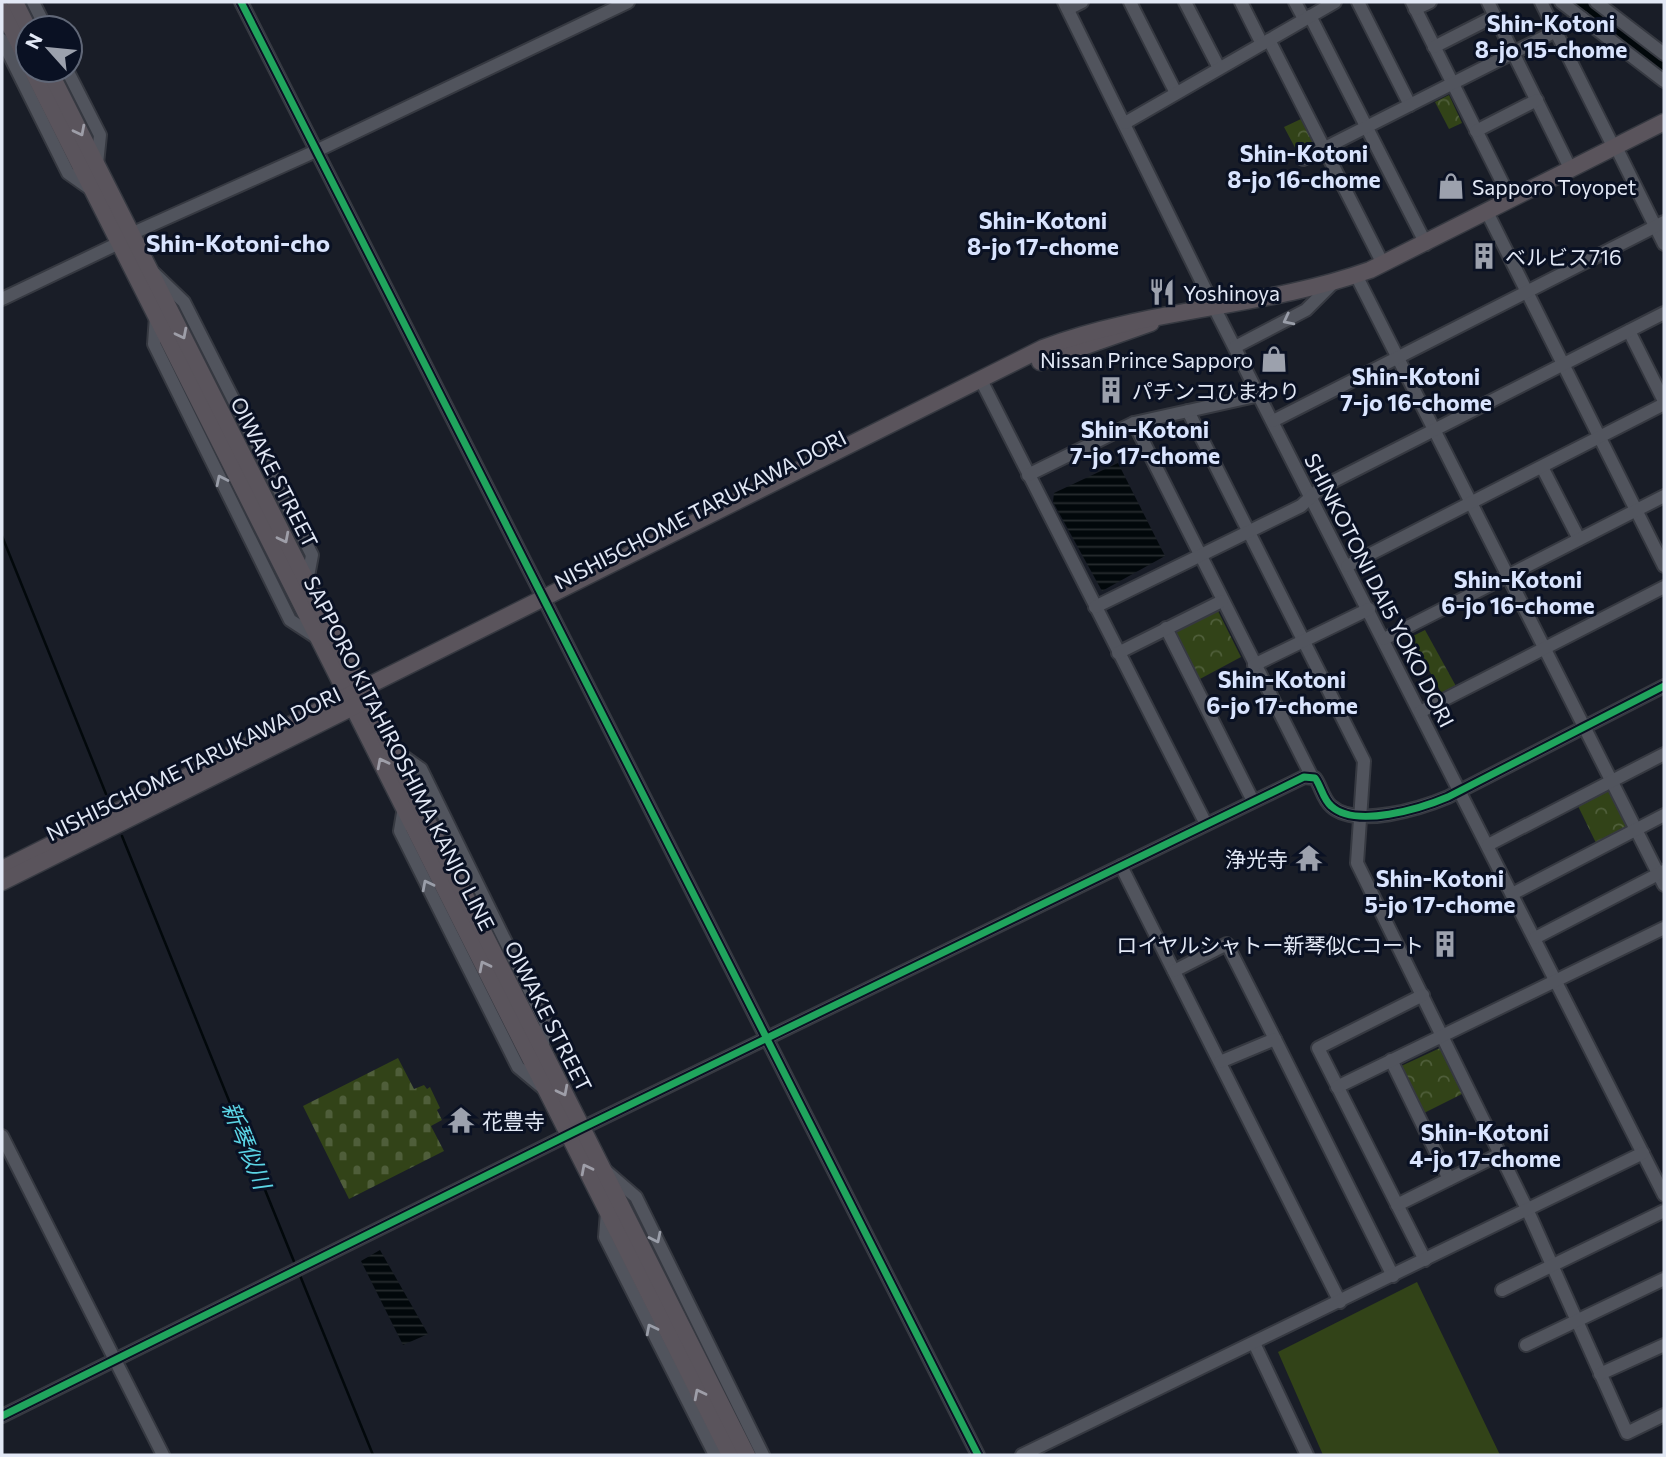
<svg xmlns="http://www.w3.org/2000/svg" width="1666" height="1457" font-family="Commissioner,'Noto Sans JP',sans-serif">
	<defs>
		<pattern id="forest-crowns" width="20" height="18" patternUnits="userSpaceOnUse" patternTransform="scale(1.75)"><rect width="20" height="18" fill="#324318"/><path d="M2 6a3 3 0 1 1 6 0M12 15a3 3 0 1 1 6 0" fill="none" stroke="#4f5e3a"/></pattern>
		<pattern id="cemetery-stones" width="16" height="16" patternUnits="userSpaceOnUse" patternTransform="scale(1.75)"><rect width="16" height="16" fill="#324318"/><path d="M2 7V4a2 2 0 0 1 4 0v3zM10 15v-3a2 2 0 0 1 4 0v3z" fill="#4f5e3a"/></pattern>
		<pattern id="water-rules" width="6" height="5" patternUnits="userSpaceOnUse" patternTransform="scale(1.75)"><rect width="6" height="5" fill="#02080b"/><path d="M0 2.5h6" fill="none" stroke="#272c2f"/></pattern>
	</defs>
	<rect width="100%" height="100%" fill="#191d27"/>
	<polygon fill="#324318" points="1417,1282 1500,1455 1323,1455 1278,1352"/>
	<g fill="url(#forest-crowns)">
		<polygon points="1449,95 1462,123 1449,129 1435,102"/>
		<polygon points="1301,119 1316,148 1300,157 1284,127"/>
		<polygon points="1218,611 1241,657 1198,680 1173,633"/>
		<polygon points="1425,630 1457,688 1443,696 1411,637"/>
		<polygon points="1608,790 1628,828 1596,843 1578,806"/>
		<polygon points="1440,1048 1462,1094 1422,1114 1399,1067"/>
	</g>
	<polygon fill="url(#cemetery-stones)" points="398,1058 414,1089 424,1085 427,1089 430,1087 440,1108 437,1110 442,1120 431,1126 444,1151 349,1199 303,1106"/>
	<g fill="url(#water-rules)">
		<polygon points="1118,463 1165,556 1102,591 1053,502 1054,493"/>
		<polygon points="380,1250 428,1334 403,1345 361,1261"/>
	</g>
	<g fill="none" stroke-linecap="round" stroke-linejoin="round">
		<g stroke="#02080b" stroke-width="2.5">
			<polyline points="2,536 106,794"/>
			<polyline points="122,836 295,1264"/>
			<polyline points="299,1273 373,1455"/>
		</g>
		<polyline stroke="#02080b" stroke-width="16" points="1579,2 1664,65"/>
		<defs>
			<g id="minor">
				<polyline points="33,2 46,28"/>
				<polyline points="241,2 978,1455"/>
				<polyline points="1064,2 1214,307 1664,1195"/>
				<polyline points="1130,2 1176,93"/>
				<polyline points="1185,2 1219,68"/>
				<polyline points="1241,2 1262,44"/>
				<polyline points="1295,2 1304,19"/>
				<polyline points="1358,2 1410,105"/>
				<polyline points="1412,2 1511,200"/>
				<polyline points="1488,2 1571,170"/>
				<polyline points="1541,2 1614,148"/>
				<polyline points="1561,2 1664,81"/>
				<polyline points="1596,2 1664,54"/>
				<polyline points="1068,9 1082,2"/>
				<polyline points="1415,9 1430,2"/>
				<polyline points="1310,16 1426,244"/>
				<polyline points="2,40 68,173 92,190"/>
				<polyline points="1269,40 1383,264"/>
				<polyline points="1434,47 1495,16"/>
				<polyline points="67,70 100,135 97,164"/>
				<polyline points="1125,123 1335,2"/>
				<polyline points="1476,131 1537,100"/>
				<polyline points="1616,147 1664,244"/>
				<polyline points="1303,159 1582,18"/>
				<polyline points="1487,212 1664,566"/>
				<polyline points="154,273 184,302 312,555 307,582"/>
				<polyline points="1356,275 1664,885"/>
				<polyline points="2,299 119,243 131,234 316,151 628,2"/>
				<polyline points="156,316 154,344 290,620 319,639"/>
				<polyline points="1629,331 1664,401"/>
				<polyline points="1235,347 1306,310 1334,282"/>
				<polyline points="981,380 1206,824"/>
				<polyline points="1188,411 1364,761 1357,863 1527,1209 1627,1433 1664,1415"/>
				<polyline points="1273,421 1664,222"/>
				<polyline points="1134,423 1311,775"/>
				<polyline points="1542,467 1579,539"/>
				<polyline points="1028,475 1134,423 1260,395"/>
				<polyline points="1347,566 1664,404"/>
				<polyline points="1095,607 1301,506 1322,487 1664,313"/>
				<polyline points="1166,628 1253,801"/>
				<polyline points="1384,639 1664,496"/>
				<polyline points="1118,653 1222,601"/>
				<polyline points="1254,665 1369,609"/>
				<polyline points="1420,712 1664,587"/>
				<polyline points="393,749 421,769 546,1024 542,1050"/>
				<polyline points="404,807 400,831 518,1067 543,1088"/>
				<polyline points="1488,845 1664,754"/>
				<polyline points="1121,866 1340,1302"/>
				<polyline points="1512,894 1664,815"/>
				<polyline points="1535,938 1664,871"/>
				<polyline points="1174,971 1227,944 1275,1039"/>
				<polyline points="1423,995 1318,1048 1425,1260"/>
				<polyline points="1391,1060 1449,1179"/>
				<polyline points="1220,1062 1275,1039 1393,1276"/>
				<polyline points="1337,1087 1664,928"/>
				<polyline points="2,1136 163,1455"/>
				<polyline points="606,1171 636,1197 763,1455"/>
				<polyline points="1397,1205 1500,1154"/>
				<polyline points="607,1212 605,1237 715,1455"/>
				<polyline points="1502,1290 1664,1211"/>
				<polyline points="1254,1343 1307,1455"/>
				<polyline points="1526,1345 1664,1279"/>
				<polyline points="1600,1374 1664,1345"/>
				<path d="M2,1416L582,1128L1304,777L1315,778C1321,786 1323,799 1331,806C1356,829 1422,808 1448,797L1664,686"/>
				<polyline points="1022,1455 1643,1153"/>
			</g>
			<g id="major">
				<polyline points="15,2 28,28"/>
				<polyline points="2,10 28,62"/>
				<polyline points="32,70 730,1455"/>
				<polyline points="49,70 747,1455"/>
				<polyline points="1040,362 1151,323"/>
				<path d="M2,869L1043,348C1148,308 1264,308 1370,270L1664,122"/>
				<polyline points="2,882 363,702"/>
			</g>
		</defs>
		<use href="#minor" stroke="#363941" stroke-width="16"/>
		<use href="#major" stroke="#363941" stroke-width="19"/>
		<use href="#minor" stroke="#51545d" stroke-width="12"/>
		<use href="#major" stroke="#5a545c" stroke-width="16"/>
		<defs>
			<g id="cycleway">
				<polyline points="241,2 978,1455"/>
				<path d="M2,1416L582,1128L1304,777L1315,778C1321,786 1323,799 1331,806C1356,829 1422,808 1448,797L1664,686"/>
			</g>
		</defs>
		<use href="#cycleway" stroke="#0a1123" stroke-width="11"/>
		<use href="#cycleway" stroke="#20a55d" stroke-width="7"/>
	</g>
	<defs><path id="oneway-chevron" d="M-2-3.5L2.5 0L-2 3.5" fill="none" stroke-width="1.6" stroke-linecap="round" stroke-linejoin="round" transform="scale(1.75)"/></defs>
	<g stroke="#9e9ea8">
		<use href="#oneway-chevron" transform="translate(80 131) rotate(63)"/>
		<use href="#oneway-chevron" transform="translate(182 334) rotate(63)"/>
		<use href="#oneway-chevron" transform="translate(284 538) rotate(63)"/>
		<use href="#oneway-chevron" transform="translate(382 763) rotate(-117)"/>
		<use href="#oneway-chevron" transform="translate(484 966) rotate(-117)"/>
		<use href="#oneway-chevron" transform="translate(563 1091) rotate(63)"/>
		<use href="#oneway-chevron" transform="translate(586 1169) rotate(-117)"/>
		<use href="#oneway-chevron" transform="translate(699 1394) rotate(-117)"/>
	</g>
	<g stroke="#9a9ea9">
		<use href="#oneway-chevron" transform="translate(1288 320) rotate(153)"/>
		<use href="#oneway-chevron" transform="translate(221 480) rotate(-116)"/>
		<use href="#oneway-chevron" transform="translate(427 885) rotate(-117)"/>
		<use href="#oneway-chevron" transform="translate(656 1238) rotate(64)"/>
		<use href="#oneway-chevron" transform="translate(651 1329) rotate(-117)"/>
	</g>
	<defs>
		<symbol id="shop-bare" viewBox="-9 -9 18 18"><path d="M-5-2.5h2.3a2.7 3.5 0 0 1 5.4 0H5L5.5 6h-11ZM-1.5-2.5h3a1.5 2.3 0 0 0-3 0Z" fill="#9ca1ad" stroke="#0a1123" stroke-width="2.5" paint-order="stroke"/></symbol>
		<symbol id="building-bare" viewBox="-9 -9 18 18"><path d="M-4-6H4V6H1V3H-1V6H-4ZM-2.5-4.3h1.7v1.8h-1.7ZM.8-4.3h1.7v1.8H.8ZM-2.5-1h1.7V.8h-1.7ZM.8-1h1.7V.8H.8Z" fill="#9ca1ad" stroke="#0a1123" stroke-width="2.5" paint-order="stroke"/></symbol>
		<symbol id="restaurant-bare" viewBox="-9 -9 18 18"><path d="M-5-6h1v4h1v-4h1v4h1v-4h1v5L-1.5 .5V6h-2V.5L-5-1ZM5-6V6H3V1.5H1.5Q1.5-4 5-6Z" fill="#9ca1ad" stroke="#0a1123" stroke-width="2.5" paint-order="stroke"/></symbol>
		<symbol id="temple-bare" viewBox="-9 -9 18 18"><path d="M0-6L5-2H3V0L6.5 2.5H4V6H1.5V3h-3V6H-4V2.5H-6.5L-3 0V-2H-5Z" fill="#9ca1ad" stroke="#0a1123" stroke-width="2.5" paint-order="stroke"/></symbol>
	</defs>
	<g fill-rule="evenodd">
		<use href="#shop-bare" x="1432" y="167" width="38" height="38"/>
		<use href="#building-bare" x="1465" y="237" width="38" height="38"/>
		<use href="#restaurant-bare" x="1143" y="273" width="38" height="38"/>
		<use href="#shop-bare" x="1255" y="340" width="38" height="38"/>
		<use href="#building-bare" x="1092" y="371" width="38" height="38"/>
		<use href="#temple-bare" x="1290" y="839" width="38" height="38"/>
		<use href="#building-bare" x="1426" y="925" width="38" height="38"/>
		<use href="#temple-bare" x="442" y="1101" width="38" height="38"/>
	</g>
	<g text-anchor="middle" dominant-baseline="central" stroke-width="6" stroke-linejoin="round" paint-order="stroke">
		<g font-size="21" fill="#e2e8f5" stroke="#0a1123" text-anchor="start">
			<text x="1472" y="186">Sapporo Toyopet</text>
			<text x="1505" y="256">ベルビス716</text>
			<text x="1183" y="292">Yoshinoya</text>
			<text x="1253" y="359" text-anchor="end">Nissan Prince Sapporo</text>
			<text x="1132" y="390">パチンコひまわり</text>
			<text x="1288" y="858" text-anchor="end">浄光寺</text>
			<text x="1424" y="944" text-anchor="end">ロイヤルシャトー新琴似Cコート</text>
			<text x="482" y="1120">花豊寺</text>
		</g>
		<g font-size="21" fill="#e2e8f5" stroke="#0a1123">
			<text transform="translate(275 472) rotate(63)">OIWAKE STREET</text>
			<text transform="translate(700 509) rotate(-27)">NISHI5CHOME TARUKAWA DORI</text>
			<text transform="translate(1380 590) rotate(63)">SHINKOTONI DAI5 YOKO DORI</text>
			<text transform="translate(400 753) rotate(63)">SAPPORO KITAHIROSHIMA KANJO LINE</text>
			<text transform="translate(193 763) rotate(-26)">NISHI5CHOME TARUKAWA DORI</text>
			<text transform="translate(549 1016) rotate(63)">OIWAKE STREET</text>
		</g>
		<g font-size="23" font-weight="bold" fill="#d9e4fe" stroke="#0a1123">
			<text x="1551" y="23">Shin-Kotoni<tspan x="1551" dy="26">8-jo 15-chome</tspan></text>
			<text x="1304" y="153">Shin-Kotoni<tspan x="1304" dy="26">8-jo 16-chome</tspan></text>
			<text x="1043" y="220">Shin-Kotoni<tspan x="1043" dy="26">8-jo 17-chome</tspan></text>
			<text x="1416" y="376">Shin-Kotoni<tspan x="1416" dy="26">7-jo 16-chome</tspan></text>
			<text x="1145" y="429">Shin-Kotoni<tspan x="1145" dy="26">7-jo 17-chome</tspan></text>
			<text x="1518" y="579">Shin-Kotoni<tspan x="1518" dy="26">6-jo 16-chome</tspan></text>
			<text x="1282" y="679">Shin-Kotoni<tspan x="1282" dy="26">6-jo 17-chome</tspan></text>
			<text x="1440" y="878">Shin-Kotoni<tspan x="1440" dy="26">5-jo 17-chome</tspan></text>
			<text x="1485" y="1132">Shin-Kotoni<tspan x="1485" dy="26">4-jo 17-chome</tspan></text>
		</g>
		<g font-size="23" font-style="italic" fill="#5bd4e5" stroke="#0a1123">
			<text transform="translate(247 1145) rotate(68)">新琴似川</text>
		</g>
		<g font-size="24" font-weight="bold" fill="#d9e4fe" stroke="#0a1123">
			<text x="238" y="242">Shin-Kotoni-cho</text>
		</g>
	</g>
	<rect width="1666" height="1457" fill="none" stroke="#e2e8f5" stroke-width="7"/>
	<g transform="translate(49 49) rotate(297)"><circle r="33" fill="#0a1123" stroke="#606777" stroke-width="2"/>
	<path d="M0-5L12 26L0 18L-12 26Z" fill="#9ca1ad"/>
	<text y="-10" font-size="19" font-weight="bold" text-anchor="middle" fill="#e2e8f5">N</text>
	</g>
</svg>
